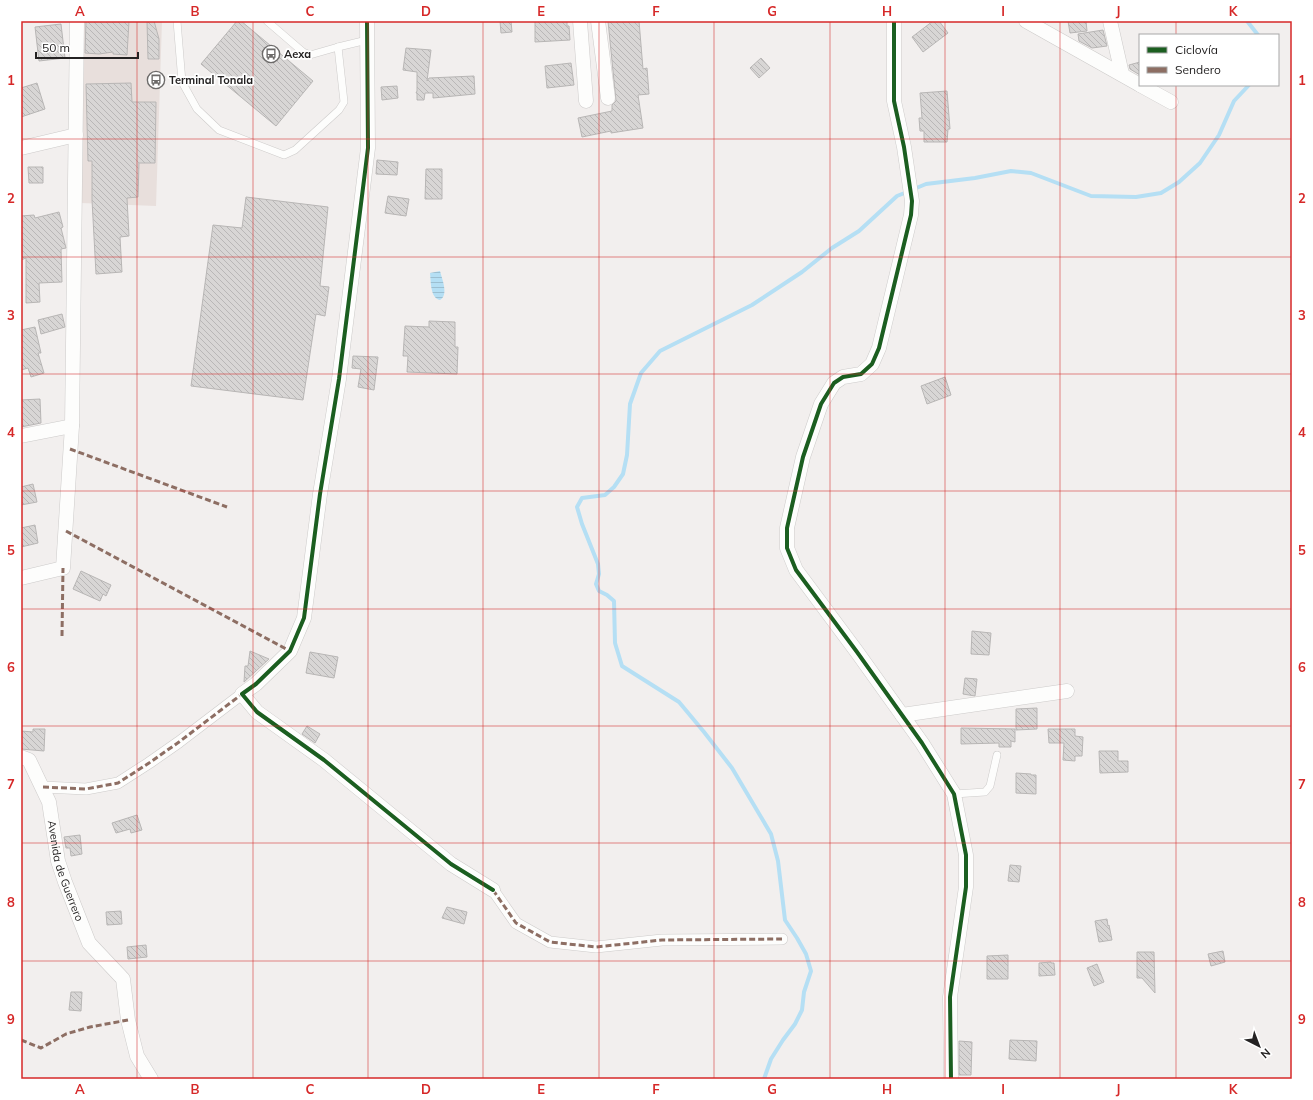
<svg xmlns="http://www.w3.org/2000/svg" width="1313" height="1100" font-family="Mulish,sans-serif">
	<defs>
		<pattern id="water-rules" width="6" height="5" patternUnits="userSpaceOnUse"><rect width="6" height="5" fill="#b5dff4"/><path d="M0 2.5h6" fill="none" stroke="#9cbfd1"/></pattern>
		<pattern id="building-back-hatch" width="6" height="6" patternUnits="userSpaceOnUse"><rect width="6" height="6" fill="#d8d6d5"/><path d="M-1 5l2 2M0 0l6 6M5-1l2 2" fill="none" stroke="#b9b7b7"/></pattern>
	</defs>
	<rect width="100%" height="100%" fill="#f2efee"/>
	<polygon fill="#e8dfdc" points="84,21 162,21 156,206 81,203"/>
	<path fill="url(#water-rules)" d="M440,271C442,279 449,295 440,300C430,298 431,281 430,273Z"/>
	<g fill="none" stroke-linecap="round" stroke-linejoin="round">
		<g stroke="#b5dff4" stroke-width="4">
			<polyline points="1247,21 1258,35"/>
			<polyline points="914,189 926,184 975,178 1011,171 1031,173 1091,196 1136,197 1161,193 1179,182 1200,163 1219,135 1234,101 1249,85"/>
			<polyline points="764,1079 771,1059 783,1040 795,1024 802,1010 804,992 811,971 806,954 797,938 785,920 778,861 771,834 732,768 704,732 679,702 622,666 615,643 614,601 607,595 599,591 596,584 599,574 598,564 582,524 577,507 582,498 605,495 614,487 623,474 627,455 630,404 641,373 660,351 752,305 802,272 832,248 859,231 897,196 907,192"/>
		</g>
	</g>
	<g fill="url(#building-back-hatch)" stroke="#b8b6b5">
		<polygon points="86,21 129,21 127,55 113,54 113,52 99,54 85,53"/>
		<polygon points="147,21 154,21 159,39 159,59 148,59"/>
		<polygon points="237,21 241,21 313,81 276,126 201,64"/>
		<polygon points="500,21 511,21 512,32 501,33"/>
		<polygon points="535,21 567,21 567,26 569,26 570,40 535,42"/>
		<polygon points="608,21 639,21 643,69 647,68 649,94 638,95 643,128 611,133 611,131 582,137 578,118 612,111 612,105 616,101"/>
		<polygon points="933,21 939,21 948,33 923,52 912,37"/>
		<polygon points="1068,21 1086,21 1087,31 1070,33"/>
		<polygon points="61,24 65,58 39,61 35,27"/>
		<polygon points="1103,30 1107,46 1092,48 1079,41 1078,34"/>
		<polygon points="406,48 431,50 427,81 429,78 474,76 475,94 433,98 433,93 425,93 424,100 417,100 417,93 416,93 417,91 417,72 403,70"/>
		<polygon points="761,58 770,68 759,78 750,68"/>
		<polygon points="1140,62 1140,75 1130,69 1129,65"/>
		<polygon points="571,63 574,85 547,88 545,66"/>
		<polygon points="37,83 45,109 21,117 21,88"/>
		<polygon points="131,83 132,102 156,102 155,163 139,163 138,197 127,198 129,236 120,237 122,272 96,274 92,200 92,161 88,161 86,84"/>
		<polygon points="397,86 398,98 382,100 381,87"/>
		<polygon points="947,91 950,129 948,129 947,142 924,142 924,131 920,131 919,118 922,118 920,93"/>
		<polygon points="377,160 398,162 397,175 376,174"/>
		<polygon points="28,167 43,167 43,183 29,183"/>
		<polygon points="426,169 442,169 442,199 425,199"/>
		<polygon points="388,196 409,199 406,216 385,213"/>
		<polygon points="246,197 328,207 320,286 329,287 325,316 316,314 303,400 191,386 213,225 242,228"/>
		<polygon points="59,212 63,227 61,228 66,248 61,249 62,282 39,283 40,302 26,303 26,258 21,260 21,216 34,215 35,218"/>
		<polygon points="62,314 65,327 41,334 38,320"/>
		<polygon points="429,321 455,322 455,347 458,347 457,374 407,372 408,356 403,356 405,326 429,327"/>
		<polygon points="35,327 41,353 38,353 44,373 31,377 28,368 21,370 21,330"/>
		<polygon points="353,356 378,357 374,390 358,387 361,369 352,368"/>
		<polygon points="945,377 951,395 927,404 921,386"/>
		<polygon points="40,399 41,423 21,427 21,400"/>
		<polygon points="33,484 37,502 21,505 21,487"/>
		<polygon points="35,525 38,543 21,547 21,528"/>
		<polygon points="81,571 111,585 106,596 103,594 100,601 73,589"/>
		<polygon points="972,631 991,633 989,655 971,654"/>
		<polygon points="250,651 269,659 244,682 245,666 248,666"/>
		<polygon points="310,652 338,657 334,678 306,673"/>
		<polygon points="965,678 977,679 975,696 963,694"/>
		<polygon points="1037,708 1037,729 1016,730 1016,709"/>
		<polygon points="307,726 320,734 315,743 302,734"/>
		<polygon points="961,728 1015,729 1015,742 1011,741 1011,747 999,747 999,743 961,744"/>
		<polygon points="33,729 45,729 44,751 21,749 21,731 33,732"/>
		<polygon points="1048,729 1075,729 1075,736 1083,737 1082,756 1075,756 1075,761 1063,760 1064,743 1049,743"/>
		<polygon points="1099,751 1118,751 1118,761 1128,761 1128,772 1100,773"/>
		<polygon points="1016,773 1031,774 1031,775 1036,775 1036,794 1016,793"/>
		<polygon points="137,815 142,830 131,833 130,829 116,833 112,823"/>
		<polygon points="80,835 82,854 71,856 70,848 66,848 64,837"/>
		<polygon points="1010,865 1021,866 1019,882 1008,881"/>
		<polygon points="447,907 467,912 464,924 442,918"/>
		<polygon points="121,911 122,924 107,925 106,912"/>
		<polygon points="1107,919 1108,926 1109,925 1112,940 1099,942 1095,921"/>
		<polygon points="146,945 147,957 128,959 127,947"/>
		<polygon points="1223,951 1225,962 1211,966 1208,954"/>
		<polygon points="1137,952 1154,952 1155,993 1142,978 1137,978"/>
		<polygon points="1008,955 1008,979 987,979 987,956"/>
		<polygon points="1051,962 1051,963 1054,963 1055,975 1039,976 1039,963"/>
		<polygon points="1097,964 1104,982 1094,986 1087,968"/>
		<polygon points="71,992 82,992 81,1011 69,1010"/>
		<polygon points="1010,1040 1037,1041 1036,1061 1009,1059"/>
		<polygon points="959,1041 972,1042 971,1075 959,1075"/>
	</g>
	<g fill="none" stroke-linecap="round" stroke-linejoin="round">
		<defs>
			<g id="service">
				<polyline points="177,21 182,82 197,109 219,130 284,155 295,150 339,110 344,102 338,47 310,55 303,52 267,21"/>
				<polyline points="338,47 367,40"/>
				<polyline points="954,794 985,792 990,786 997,755"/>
			</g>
			<g id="pedestrian">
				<polyline points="43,787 86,789 118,783 149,763 179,742 242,694"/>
				<polyline points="493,890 516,923 550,942 596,947 662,940 782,939"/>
			</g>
			<g id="minor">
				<polyline points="367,21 368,148 339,379 320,494 304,618 290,651 256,684 242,694 257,712 324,760 451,864 493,890"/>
				<polyline points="580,21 586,101"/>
				<polyline points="598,21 608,98"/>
				<polyline points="894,21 894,101 904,147 912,201 911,215 879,348 872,364 861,374 843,377 834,383 821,404 803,457 787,528 787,548 796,570 857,652 922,743 954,794 966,855 966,887 950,997 951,1079"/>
				<polyline points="1026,21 1140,85"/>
				<polyline points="1110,21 1122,74"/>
				<polyline points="1140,85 1171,102"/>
				<polyline points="21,148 76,135"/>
				<polyline points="21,436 72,426"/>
				<polyline points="21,578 63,568 72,426 77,21"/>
				<polyline points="902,715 1067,691"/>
				<path id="s1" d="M21,757L29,760L49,802L58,861L65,882L89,943L123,979L128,1020L137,1056L151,1079"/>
			</g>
		</defs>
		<use href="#service" stroke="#cdcbca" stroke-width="8"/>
		<use href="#pedestrian" stroke="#cdcbca" stroke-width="12"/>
		<use href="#minor" stroke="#cdcbca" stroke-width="15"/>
		<use href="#service" stroke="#fdfdfc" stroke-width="7"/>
		<use href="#pedestrian" stroke="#fdfdfc" stroke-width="11"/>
		<use href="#minor" stroke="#fdfdfc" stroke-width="14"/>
		<g stroke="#8d6e63" stroke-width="3" stroke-dasharray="6 3" stroke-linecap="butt">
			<polyline points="70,449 227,507"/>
			<polyline points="66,531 290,651"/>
			<polyline points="62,636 63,568"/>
			<polyline points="43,787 86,789 118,783 149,763 179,742 242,694"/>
			<polyline points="493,890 516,923 550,942 596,947 662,940 782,939"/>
			<polyline points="21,1040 41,1048 66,1034 90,1027 128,1020"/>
		</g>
		<defs>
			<g id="cycleway">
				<polyline points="367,21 368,148 339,379 320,494 304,618 290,651 256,684 242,694 257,712 324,760 451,864 493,890"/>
				<polyline points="894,21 894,101 904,147 912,201 911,215 879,348 872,364 861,374 843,377 834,383 821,404 803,457 787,528 787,548 796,570 857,652 922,743 954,794 966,855 966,887 950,997 951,1079"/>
			</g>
		</defs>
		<use href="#cycleway" stroke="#fff" stroke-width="6"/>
		<use href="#cycleway" stroke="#1b5e20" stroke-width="4"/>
	</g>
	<path fill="none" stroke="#d62828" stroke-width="1" stroke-opacity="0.55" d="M137,21V1079M253,21V1079M368,21V1079M483,21V1079M599,21V1079M714,21V1079M830,21V1079M945,21V1079M1060,21V1079M1176,21V35M1176,85V1079M21,139H1292M21,257H1292M21,374H1292M21,491H1292M21,609H1292M21,726H1292M21,843H1292M21,961H1292"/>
	<defs>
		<symbol id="bus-ring" viewBox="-11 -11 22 22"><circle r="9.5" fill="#fff" stroke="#6c6a69" stroke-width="1.5"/><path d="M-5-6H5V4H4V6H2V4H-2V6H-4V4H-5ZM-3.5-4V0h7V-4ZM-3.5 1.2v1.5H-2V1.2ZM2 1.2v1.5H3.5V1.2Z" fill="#6c6a69"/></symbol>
	</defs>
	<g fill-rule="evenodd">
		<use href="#bus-ring" x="261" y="44" width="20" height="20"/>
		<use href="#bus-ring" x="146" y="70" width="20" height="20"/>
	</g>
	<g text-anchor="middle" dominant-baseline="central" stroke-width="3.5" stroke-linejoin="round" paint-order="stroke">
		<g font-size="11" font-weight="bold" fill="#242222" stroke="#fff" text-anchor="start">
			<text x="284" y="54">Aexa</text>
			<text x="169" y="80">Terminal Tonala</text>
		</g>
		<g font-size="11" fill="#242222" stroke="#fff">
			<text stroke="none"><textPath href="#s1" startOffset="126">Avenida de Guerrero</textPath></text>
		</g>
	</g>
	<rect width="1313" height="1100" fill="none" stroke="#ffffff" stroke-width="44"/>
	<rect x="1139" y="34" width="140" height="52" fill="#ffffff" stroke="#a7a7a7"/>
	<rect x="1147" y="47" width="20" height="6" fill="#1b5e20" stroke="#a7a7a7"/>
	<text x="1175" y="54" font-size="12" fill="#242222">Ciclovía</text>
	<rect x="1147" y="67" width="20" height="6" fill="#8d6e63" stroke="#a7a7a7"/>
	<text x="1175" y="74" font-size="12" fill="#242222">Sendero</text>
	<g transform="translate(1259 1046) rotate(138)" stroke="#ffffff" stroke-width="3" paint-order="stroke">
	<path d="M0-3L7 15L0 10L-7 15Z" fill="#242222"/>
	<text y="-6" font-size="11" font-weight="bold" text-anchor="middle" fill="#242222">N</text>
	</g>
	<path d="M36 52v6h102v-6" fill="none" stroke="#242222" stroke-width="2"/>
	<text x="42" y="52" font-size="12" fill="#242222" stroke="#ffffff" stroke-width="3" paint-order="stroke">50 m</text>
	<rect x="22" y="22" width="1269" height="1056" fill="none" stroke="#d62828" stroke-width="1.5"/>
	<g font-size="13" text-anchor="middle" font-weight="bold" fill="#d62828">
		<text x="80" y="16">A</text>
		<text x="195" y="16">B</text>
		<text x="310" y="16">C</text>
		<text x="426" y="16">D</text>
		<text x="541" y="16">E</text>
		<text x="656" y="16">F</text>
		<text x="772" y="16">G</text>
		<text x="887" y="16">H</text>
		<text x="1003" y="16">I</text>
		<text x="1118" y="16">J</text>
		<text x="1233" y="16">K</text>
		<text x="11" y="85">1</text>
		<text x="1302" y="85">1</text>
		<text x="11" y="203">2</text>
		<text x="1302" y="203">2</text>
		<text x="11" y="320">3</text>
		<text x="1302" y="320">3</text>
		<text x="11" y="437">4</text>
		<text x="1302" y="437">4</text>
		<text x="11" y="555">5</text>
		<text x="1302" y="555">5</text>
		<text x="11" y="672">6</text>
		<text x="1302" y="672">6</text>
		<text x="11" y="789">7</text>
		<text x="1302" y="789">7</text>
		<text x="11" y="907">8</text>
		<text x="1302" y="907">8</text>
		<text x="11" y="1024">9</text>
		<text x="1302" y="1024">9</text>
		<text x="80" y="1094">A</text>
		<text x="195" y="1094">B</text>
		<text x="310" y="1094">C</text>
		<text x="426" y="1094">D</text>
		<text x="541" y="1094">E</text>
		<text x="656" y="1094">F</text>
		<text x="772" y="1094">G</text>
		<text x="887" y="1094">H</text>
		<text x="1003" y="1094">I</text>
		<text x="1118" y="1094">J</text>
		<text x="1233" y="1094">K</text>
	</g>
</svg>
